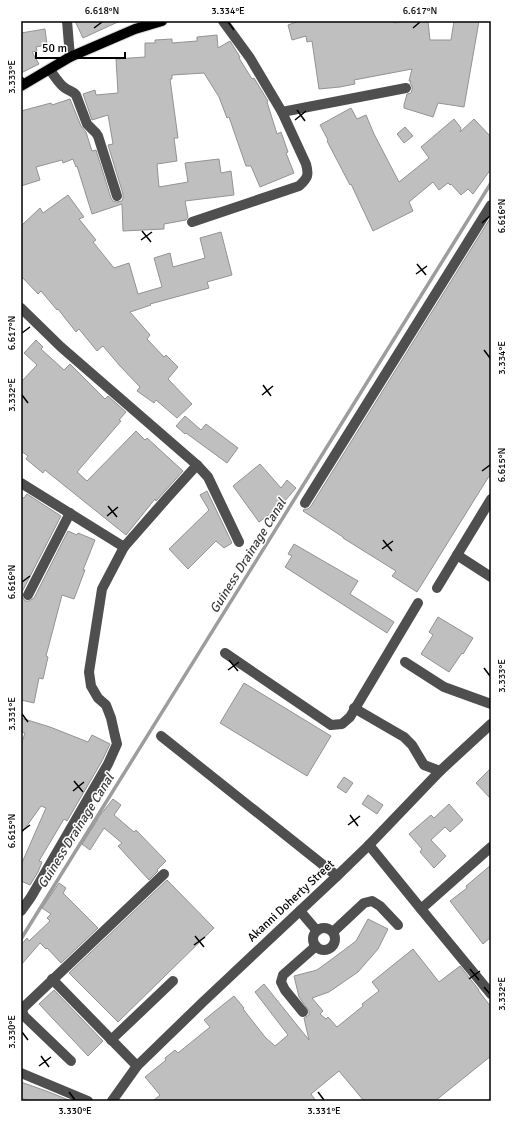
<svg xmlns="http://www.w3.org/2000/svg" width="512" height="1122" font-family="Signika,sans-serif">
	<rect width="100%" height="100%" fill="#fff"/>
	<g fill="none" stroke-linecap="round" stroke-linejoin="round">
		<polyline stroke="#9d9d9d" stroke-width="3.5" points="21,939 491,183"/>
	</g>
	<g fill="#bfbfbf" stroke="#939393">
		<polygon points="75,21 120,21 83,38"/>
		<polygon points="299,21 394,21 394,23 408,21 428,21 430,40 451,40 454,21 479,21 464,107 438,103 433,117 404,108 404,105 407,94 411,93 412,90 412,86 410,83 411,81 409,81 412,69 354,80 355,84 340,87 319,89 312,41 307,42 306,36 292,40 288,25"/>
		<polygon points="45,29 47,45 36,47 37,51 32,52 39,64 21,73 21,58 22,58 21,50 21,33"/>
		<polygon points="217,35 218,48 230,41 240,57 239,58 252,79 254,78 268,101 267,102 277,134 281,132 288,152 286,153 294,173 260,187 251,166 246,166 229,117 227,118 219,97 204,73 172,75 172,79 170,79 178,138 174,138 177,161 157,164 159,187 188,182 185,163 219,159 221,173 231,171 234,195 185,201 188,217 186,220 164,224 164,229 123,231 122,204 92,214 77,166 76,167 73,159 63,163 62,160 36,167 40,180 21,186 21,111 51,103 52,105 70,99 81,126 86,132 92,151 96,150 111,198 113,201 116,202 122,201 123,198 123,194 108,145 113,144 108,115 92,120 83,94 95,90 96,95 118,93 116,59 145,57 145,43 155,43 155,40 172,39 172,43 197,41 197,37"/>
		<polygon points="351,108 357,119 366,115 374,134 399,182 429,158 421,147 454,119 461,128 460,132 474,119 491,137 491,169 473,194 468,189 461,195 451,184 450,185 448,183 439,190 433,182 409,202 413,211 373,231 351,184 350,185 327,141 328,140 320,125"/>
		<polygon points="405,127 413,136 404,143 397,134"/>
		<polygon points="68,195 84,217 79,219 96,240 93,242 114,268 129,263 138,294 162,287 154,258 170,253 173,267 205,258 200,238 221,232 232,275 207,282 209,288 150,304 151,305 130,312 150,335 147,339 164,357 166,355 178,367 168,379 192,404 177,418 156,400 154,403 137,391 140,387 120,366 103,346 97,351 79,329 76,332 58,309 57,310 41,291 38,294 21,276 21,226 40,208 43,213"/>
		<polygon points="491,217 491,473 417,592 392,576 396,571 343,538 343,537 303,511 304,509 308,509 311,506"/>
		<polygon points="36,340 43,347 41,349 64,370 70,364 105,399 108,396 126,412 119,420 121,421 77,472 87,481 136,431 145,440 147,438 183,471 156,501 155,499 126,535 45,470 43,473 26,459 28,456 21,451 21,382 37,365 24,353"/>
		<polygon points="185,416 201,430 206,424 238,448 227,463 186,433 185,434 176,426"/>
		<polygon points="260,464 281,488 287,480 296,488 272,516 270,514 259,522 233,486"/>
		<polygon points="207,491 232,543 224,548 216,541 188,569 169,549 209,510 200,495"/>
		<polygon points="27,494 61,516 22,592 22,596 25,601 29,601 34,598 68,531 77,535 78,533 95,540 83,570 85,570 74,599 62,595 46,656 48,657 43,679 39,678 34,703 21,700 21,497 24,498"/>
		<polygon points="294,544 358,581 350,594 394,622 387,633 285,567 292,556 288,554"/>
		<polygon points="438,617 473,638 463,654 462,653 449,672 421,654 433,635 429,632"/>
		<polygon points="244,683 331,736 307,776 220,723"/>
		<polygon points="21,718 50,727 88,742 92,735 110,744 102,761 67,821 64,819 39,861 42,862 38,872 30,885 21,881 21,865 46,808 41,806 21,834 21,745 25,733 21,732"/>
		<polygon points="491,768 491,799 476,783"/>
		<polygon points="344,777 353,783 346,793 337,787"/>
		<polygon points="368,795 383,805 377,814 362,804"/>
		<polygon points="113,799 121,805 114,815 134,832 136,830 166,861 157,870 158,871 149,880 118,846 122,843 104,828 90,850 82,844 98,819 97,819"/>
		<polygon points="449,804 463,820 450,832 445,827 431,840 446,856 434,868 420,852 422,849 409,834 431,815 434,818"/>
		<polygon points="491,865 491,937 483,944 450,901 467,888 466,886"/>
		<polygon points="167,880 214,928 118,1022 69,973"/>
		<polygon points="59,883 66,888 63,893 98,928 61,963 47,948 46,949 40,943 21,965 21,945 27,938 29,941 50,921 47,918 51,914 42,908"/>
		<polygon points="368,919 388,929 378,949 358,972 329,992 312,998 323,1011 320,1014 326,1019 328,1017 337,1027 363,1006 362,1004 379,991 372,982 413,949 439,982 460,966 479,990 478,990 491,1007 491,1056 435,1101 364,1101 339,1071 311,1094 316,1101 153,1101 160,1095 145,1077 166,1060 165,1058 175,1050 178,1053 210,1027 204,1020 234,996 244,1008 243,1009 265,1037 275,1046 288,1035 255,992 264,984 309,1040 304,1018 309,1015 309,1011 299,997 294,976 317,970 336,956 356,941"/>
		<polygon points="54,990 103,1041 88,1056 39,1004"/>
		<polygon points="21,1082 49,1092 71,1101 31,1101 21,1098"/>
	</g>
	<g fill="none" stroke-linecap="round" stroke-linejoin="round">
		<defs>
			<polyline id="major" points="21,86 70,57 135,29 162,21"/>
		</defs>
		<use href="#major" stroke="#dbdbdb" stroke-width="12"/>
		<g stroke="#4f4f4f" stroke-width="10">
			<polyline points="67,21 70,57"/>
			<path d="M50,70C54,75 59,84 65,88C69,91 73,91 76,95L87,124L96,133L98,136L117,196"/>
			<polyline points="282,112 406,88"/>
			<path d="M192,222L299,186C308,178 309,175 306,164L282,112L250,58L223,21"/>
			<polyline points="21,308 61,347 197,465 208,477 239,542"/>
			<polyline points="21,483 124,547"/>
			<polyline points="305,503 491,205"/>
			<polyline points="457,555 491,577"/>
			<polyline points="437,588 491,499"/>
			<polyline points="28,595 70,513"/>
			<polyline points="225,653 331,725 342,724 350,717 418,603"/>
			<polyline points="405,662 444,687 491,704"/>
			<polyline points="354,708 404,737 412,745 424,765 440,771"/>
			<polyline points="161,736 337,876"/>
			<polyline points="369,845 421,909 491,994"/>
			<polyline points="421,909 491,847"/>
			<polyline points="21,911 31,897 108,764 117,744 115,736 111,718 106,705 98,698 91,686 89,672 102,589 124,547 167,498 197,465"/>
			<polyline points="300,911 317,931"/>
			<circle cx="324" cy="939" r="11"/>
			<polyline points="333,932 364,903 372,901 380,906 398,925"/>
			<polyline points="52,979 137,1066"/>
			<polyline points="303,1012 285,990 281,982 283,975 316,946"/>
			<polyline points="111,1040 173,981"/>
			<polyline points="71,1061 24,1016 22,1010 25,1006 164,874"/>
			<polyline points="21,1073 88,1101"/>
			<polyline points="112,1101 137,1066 204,1001 337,876 369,845 440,771 491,724"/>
		</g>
		<use href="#major" stroke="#000" stroke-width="10"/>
	</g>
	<path fill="none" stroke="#000" stroke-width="1.5" d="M228,22L234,30M94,28L102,22M413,28L420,22M22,77L28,85M297,110L305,121M295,120L306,111M482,223L490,216M142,231L151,242M141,240L152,232M417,264L426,275M416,274L427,266M22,333L30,327M484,350L490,358M263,385L271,396M22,395L28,403M262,395L273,386M482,471L490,465M108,506L117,517M107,516L118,507M383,540L392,551M382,549L393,541M22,582L30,576M229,660L238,671M484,668L490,676M228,670L239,662M22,714L28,722M74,781L83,792M73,791L84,782M350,815L358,826M348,825L360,816M22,831L30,825M195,936L204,947M194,945L205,937M470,969L479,980M469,979L480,971M484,987L490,994M22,1032L28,1040M41,1056L49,1067M39,1066L51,1057M69,1092L75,1100M318,1092L324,1100"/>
	<g text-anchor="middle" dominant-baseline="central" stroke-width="3" stroke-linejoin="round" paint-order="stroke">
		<g font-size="12" fill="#000" stroke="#fff">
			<text transform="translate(291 901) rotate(-43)">Akanni Doherty Street</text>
		</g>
		<g font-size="13" font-style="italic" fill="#3e3e3e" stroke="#fff">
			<text transform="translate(248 556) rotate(-58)">Guiness Drainage Canal</text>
			<text transform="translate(76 831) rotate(-58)">Guiness Drainage Canal</text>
		</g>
	</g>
	<rect width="512" height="1122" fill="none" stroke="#ffffff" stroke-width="44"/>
	<path d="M36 52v6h89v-6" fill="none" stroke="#000000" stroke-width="2"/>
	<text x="42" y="52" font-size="12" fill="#000000" stroke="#ffffff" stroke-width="3" paint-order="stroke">50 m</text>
	<rect x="22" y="22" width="468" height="1078" fill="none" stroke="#000" stroke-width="1.5"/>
	<g font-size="10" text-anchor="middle" fill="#000">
		<text x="102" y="14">6.618°N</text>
		<text x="228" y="14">3.334°E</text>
		<text x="420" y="14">6.617°N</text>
		<text transform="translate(11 77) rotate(-90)" y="4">3.333°E</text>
		<text transform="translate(501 216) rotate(-90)" y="4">6.616°N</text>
		<text transform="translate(11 333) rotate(-90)" y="4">6.617°N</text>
		<text transform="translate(501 358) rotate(-90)" y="4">3.334°E</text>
		<text transform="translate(11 395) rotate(-90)" y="4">3.332°E</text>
		<text transform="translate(501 465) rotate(-90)" y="4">6.615°N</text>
		<text transform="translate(11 582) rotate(-90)" y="4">6.616°N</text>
		<text transform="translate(501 676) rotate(-90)" y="4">3.333°E</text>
		<text transform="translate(11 714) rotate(-90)" y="4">3.331°E</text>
		<text transform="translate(11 831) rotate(-90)" y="4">6.615°N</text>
		<text transform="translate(501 994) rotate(-90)" y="4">3.332°E</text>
		<text transform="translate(11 1032) rotate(-90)" y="4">3.330°E</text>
		<text x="75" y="1114">3.330°E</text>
		<text x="324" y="1114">3.331°E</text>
	</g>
</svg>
